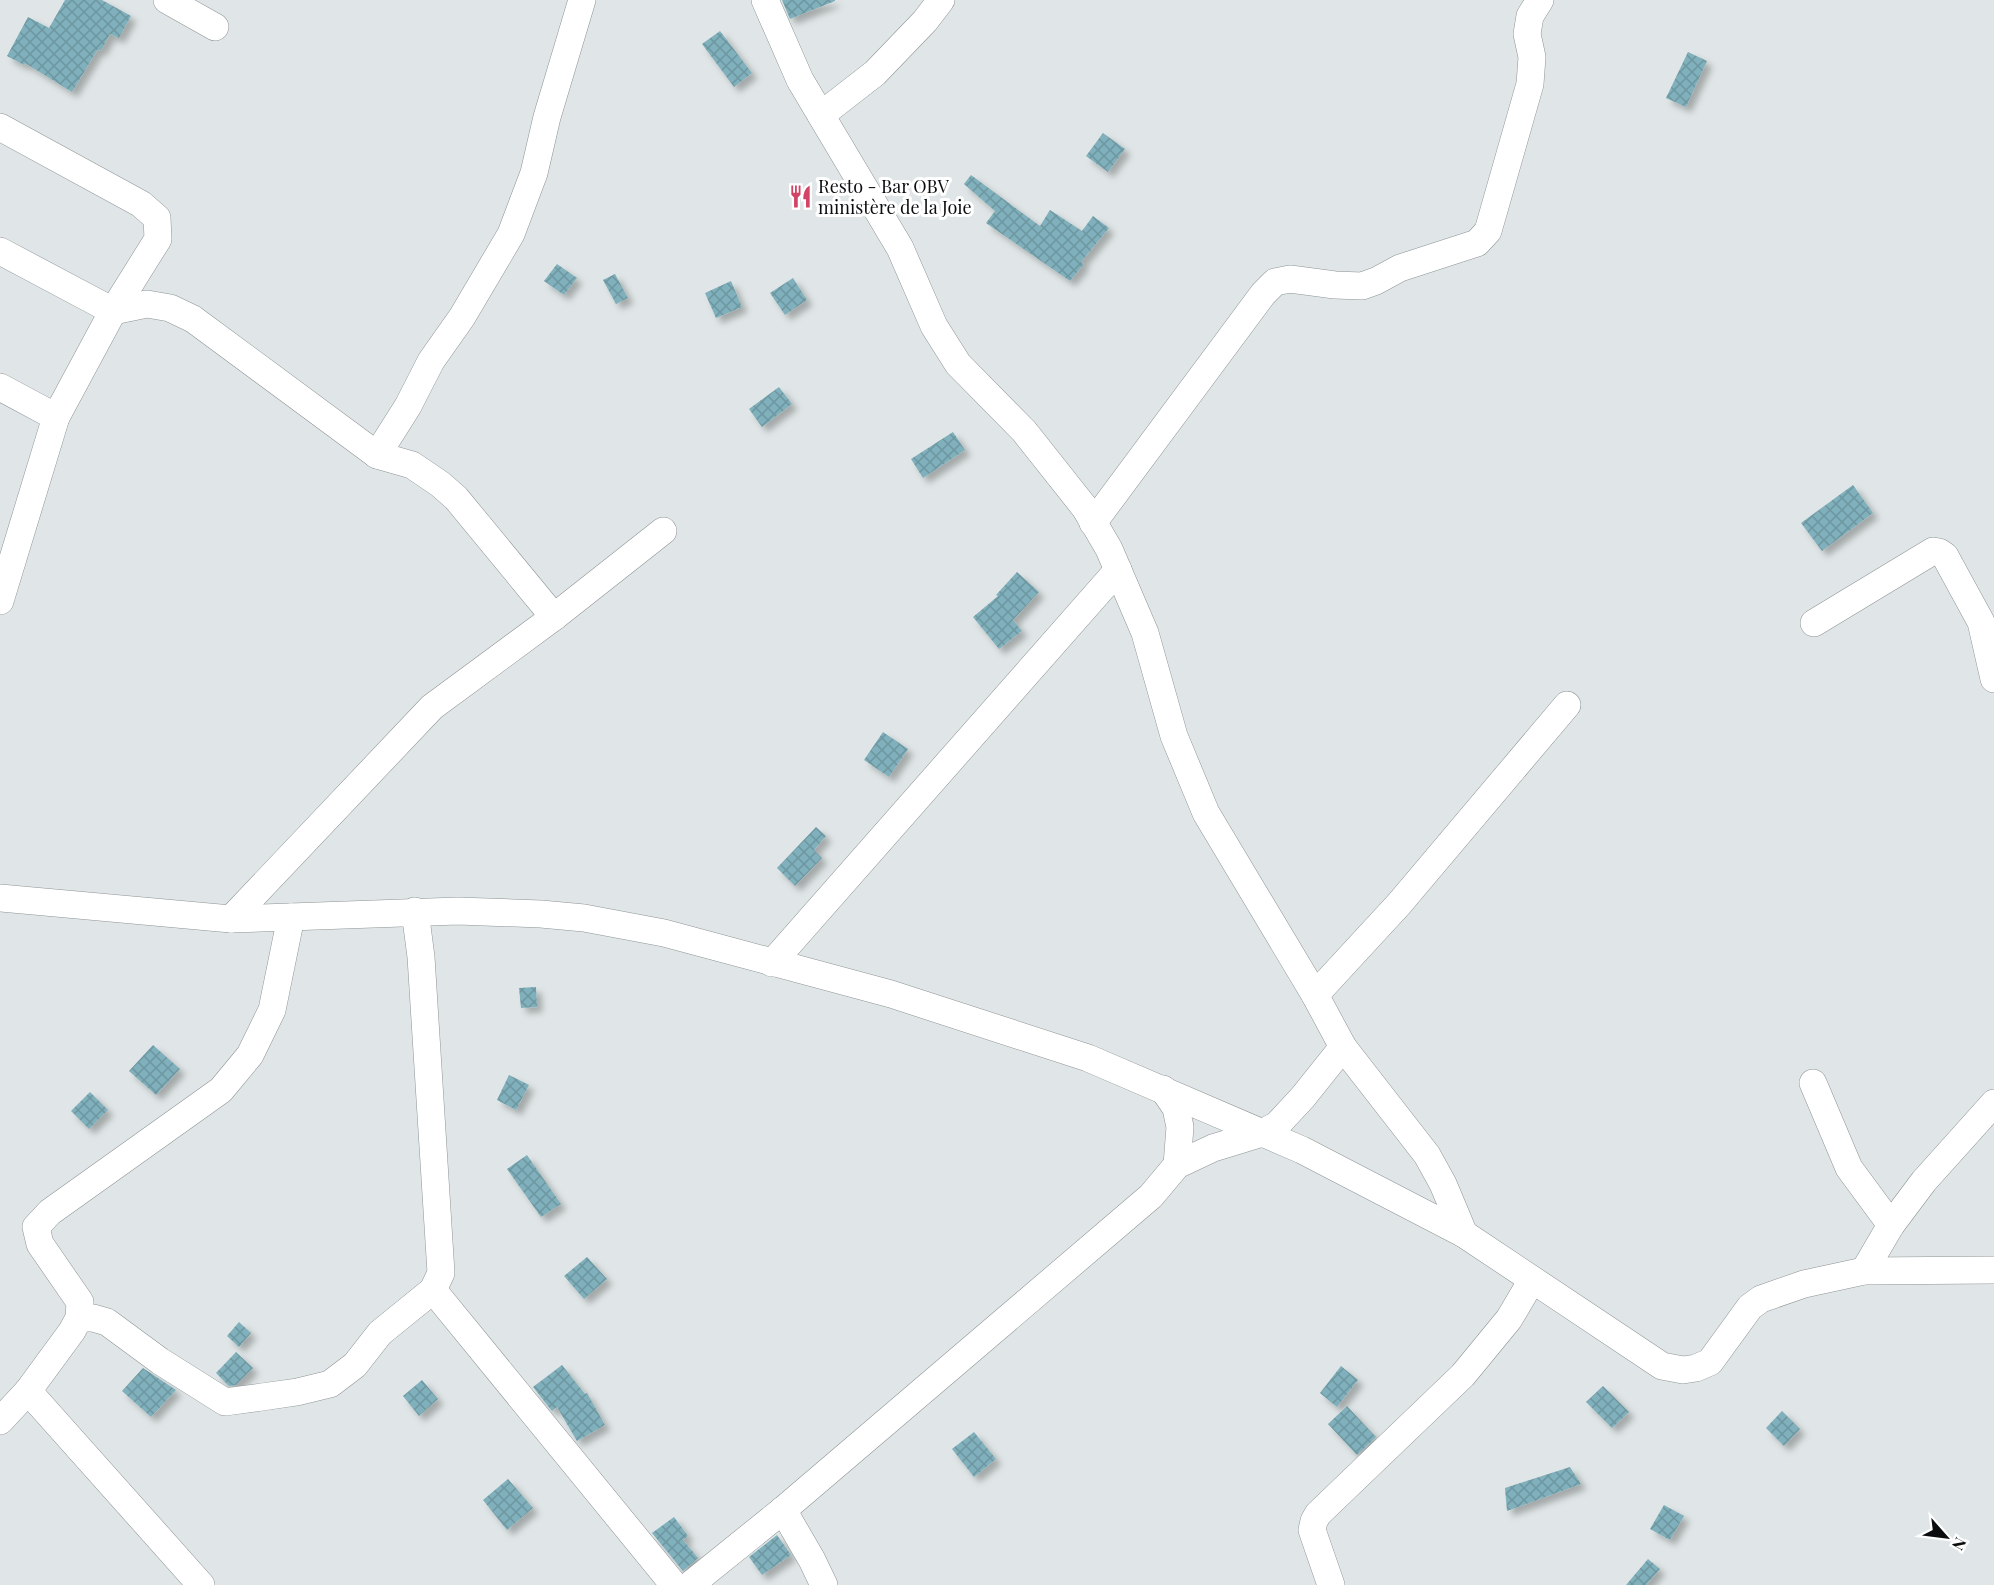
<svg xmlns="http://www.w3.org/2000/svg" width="1994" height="1585" font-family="'Playfair Display',serif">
	<defs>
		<pattern id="building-cross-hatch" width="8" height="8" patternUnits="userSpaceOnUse" patternTransform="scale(1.5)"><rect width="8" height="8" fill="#7fb0bb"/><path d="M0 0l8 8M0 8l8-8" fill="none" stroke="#6c96a0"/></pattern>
		<filter id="shadow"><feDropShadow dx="5.5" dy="5.5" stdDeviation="3" flood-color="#0004"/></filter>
	</defs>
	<rect width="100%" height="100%" fill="#e0e6e7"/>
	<g fill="url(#building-cross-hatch)" filter="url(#shadow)">
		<polygon points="65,0 102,0 131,16 119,38 110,34 101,51 98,49 72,92 25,63 24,65 7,56 28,17 49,28"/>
		<polygon points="782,0 835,0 835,1 790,19"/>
		<polygon points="720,31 752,73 734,87 702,44"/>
		<polygon points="1688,52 1707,61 1686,107 1666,98"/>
		<polygon points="1103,133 1125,149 1108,172 1086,156"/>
		<polygon points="971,175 1040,226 1050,210 1082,231 1093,216 1109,228 1081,262 1084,264 1070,281 986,223 995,211 964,184"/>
		<polygon points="557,264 577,278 564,295 544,281"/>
		<polygon points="615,274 628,298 616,304 603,280"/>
		<polygon points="793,278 807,300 785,315 770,293"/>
		<polygon points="731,281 742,307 716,318 705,293"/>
		<polygon points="779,387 792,404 762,427 749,409"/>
		<polygon points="953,432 965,450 923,478 911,459"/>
		<polygon points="1853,485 1873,513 1822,551 1801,523"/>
		<polygon points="1017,572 1039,592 1013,620 1022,631 999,649 973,617 998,596 996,595"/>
		<polygon points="883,732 908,749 889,777 864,760"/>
		<polygon points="816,827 826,836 814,850 822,858 795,886 777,868"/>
		<polygon points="536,987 537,1007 521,1008 519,988"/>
		<polygon points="153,1045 180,1069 156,1095 129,1071"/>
		<polygon points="509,1075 529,1085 516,1110 497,1100"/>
		<polygon points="90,1092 108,1110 89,1129 71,1111"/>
		<polygon points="527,1155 561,1204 541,1217 507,1169"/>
		<polygon points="587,1257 607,1279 584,1299 564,1276"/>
		<polygon points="239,1322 251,1333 239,1347 227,1336"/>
		<polygon points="236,1352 253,1368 236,1385 229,1386 216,1373"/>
		<polygon points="562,1365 585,1394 587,1393 605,1425 577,1441 557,1407 552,1411 533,1387"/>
		<polygon points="1341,1366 1358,1380 1337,1407 1320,1393"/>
		<polygon points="143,1368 176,1390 151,1417 122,1391"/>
		<polygon points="422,1380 438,1399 419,1416 403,1396"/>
		<polygon points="1603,1386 1629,1412 1612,1428 1586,1402"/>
		<polygon points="1347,1406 1376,1437 1357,1455 1328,1424"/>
		<polygon points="1782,1411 1800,1429 1784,1446 1766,1428"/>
		<polygon points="974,1432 996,1459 974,1477 952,1449"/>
		<polygon points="1570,1467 1581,1484 1507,1511 1505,1488"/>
		<polygon points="508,1479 533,1508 507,1530 483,1500"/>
		<polygon points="1664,1505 1684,1516 1670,1540 1650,1529"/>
		<polygon points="674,1517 688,1536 683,1540 698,1558 683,1571 652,1533"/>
		<polygon points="777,1535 791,1555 762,1575 749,1557"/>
		<polygon points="1648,1559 1660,1569 1646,1585 1626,1585"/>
	</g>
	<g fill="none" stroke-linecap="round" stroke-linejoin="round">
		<defs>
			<g id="minor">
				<polyline points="167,0 215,27"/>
				<polyline points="765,0 800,80 900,248 934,326 958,364 1024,431 1085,508 1109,549 1145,633 1174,736 1206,813 1315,995 1343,1047 1427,1155 1443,1184 1464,1234"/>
				<polyline points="821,115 875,73 925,21 941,0"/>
				<polyline points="0,127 141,204 157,218 158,239 113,311 56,417 0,601"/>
				<polyline points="0,251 113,311 147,304 170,308 193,319 377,455 412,465 440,484 456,498 554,617"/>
				<polyline points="0,387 56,417"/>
				<polyline points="377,455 408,406 431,361 462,317 511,234 534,173 547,117 582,0"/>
				<polyline points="1093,523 1263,294 1275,282 1290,279 1335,285 1362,286 1376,281 1400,268 1477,243 1488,231 1530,84 1532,57 1527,34 1530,16 1540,0"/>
				<polyline points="1814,623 1933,551 1939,552 1945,556 1981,622 1994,679"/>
				<polyline points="0,898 231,919 458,911 541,914 584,918 664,933 891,994 1088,1058 1302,1150 1464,1234 1662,1366 1683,1370 1696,1368 1710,1362 1750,1307 1761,1299 1804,1284 1864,1271 1994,1270"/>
				<polyline points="231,919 432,707 554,617 663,531"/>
				<polyline points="772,963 1118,570"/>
				<polyline points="1315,995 1399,904 1567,705"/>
				<polyline points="1813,1083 1849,1168 1891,1225"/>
				<polyline points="1163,1089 1176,1108 1180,1127 1177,1165"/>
				<polyline points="1864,1271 1891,1225 1924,1181 1994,1103"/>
				<polyline points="433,1290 674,1585"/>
				<polyline points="79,1318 93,1318 107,1322 160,1361 225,1402 262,1397 297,1392 330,1384 355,1365 380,1333 433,1290 441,1273 421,957 415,911"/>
				<polyline points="28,1391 201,1585"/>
				<polyline points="0,1421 28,1391 72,1331 79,1318 80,1302 40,1244 36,1227 50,1212 221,1090 250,1055 272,1010 291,917"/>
				<polyline points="783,1510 812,1560 824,1585"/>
				<polyline points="690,1585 783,1510 1151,1196 1177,1165 1213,1148 1262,1133 1277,1125 1303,1097 1343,1047"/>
				<polyline points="1331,1585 1312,1530 1314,1521 1318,1514 1463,1375 1509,1319 1532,1280"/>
			</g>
		</defs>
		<use href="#minor" stroke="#8e9495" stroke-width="28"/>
		<use href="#minor" stroke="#fff" stroke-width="27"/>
	</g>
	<defs>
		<symbol id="restaurant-bare" viewBox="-9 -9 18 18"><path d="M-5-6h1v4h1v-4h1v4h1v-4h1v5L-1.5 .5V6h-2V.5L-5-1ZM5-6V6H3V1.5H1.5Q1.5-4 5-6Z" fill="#d24365" stroke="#fff" stroke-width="2.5" paint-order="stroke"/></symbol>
	</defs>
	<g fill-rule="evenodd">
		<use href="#restaurant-bare" x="784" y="180" width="33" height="33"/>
	</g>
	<g text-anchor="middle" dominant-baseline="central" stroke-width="6" stroke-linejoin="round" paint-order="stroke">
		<g font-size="18" fill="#0b0d0e" stroke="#fff" text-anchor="start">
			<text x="818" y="186">Resto - Bar OBV<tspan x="818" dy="21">ministère de la Joie</tspan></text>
		</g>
	</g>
	<g transform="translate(1946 1537) rotate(118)" stroke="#ffffff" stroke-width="4.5" paint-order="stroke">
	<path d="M0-4.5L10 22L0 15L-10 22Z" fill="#0b0d0e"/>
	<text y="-9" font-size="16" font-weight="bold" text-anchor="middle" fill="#0b0d0e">N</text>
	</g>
</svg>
